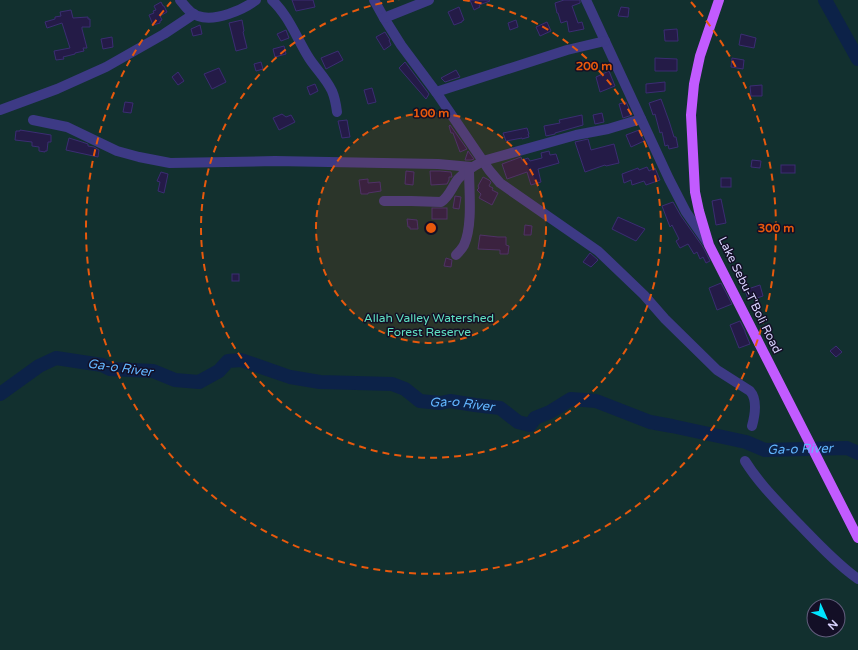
<svg xmlns="http://www.w3.org/2000/svg" width="858" height="650" font-family="'Varela Round',sans-serif">
	<rect width="100%" height="100%" fill="#130f26"/>
	<path fill="#12302f" fill-rule="evenodd" d="M0,0H858V650H0ZM814,606H838V630H814Z"/>
	<g fill="none" stroke-linecap="round" stroke-linejoin="round">
		<g stroke="#0c2248" stroke-width="14">
			<polyline points="825,0 858,59"/>
			<path id="s1" d="M0,394L39,366L56,358L102,365L110,369L153,371L175,380L199,382L219,371L228,361L241,360L290,377L320,382L392,384L405,389L420,401L440,403L450,401L475,405L500,408L518,422L530,425L535,418L550,412L571,399L596,401L650,422L672,426L746,442L765,450L847,448L858,453"/>
		</g>
	</g>
	<g fill="#241b47" stroke="#3b2d73">
		<polygon points="292,0 313,0 315,7 296,11"/>
		<polygon points="470,0 489,0 490,1 479,5 480,7 474,10"/>
		<polygon points="564,0 580,0 580,3 572,6 578,23 582,22 584,29 569,32 567,21 561,23 558,13 557,13 555,3"/>
		<polygon points="161,2 163,6 164,6 167,12 160,16 162,20 160,21 160,23 153,25 149,15 154,13 153,11 156,10 154,6"/>
		<polygon points="459,7 464,20 462,21 462,22 454,25 448,12"/>
		<polygon points="621,7 629,8 628,17 618,16"/>
		<polygon points="71,10 73,18 88,17 88,19 90,19 90,27 82,27 82,29 87,48 83,48 84,51 75,53 75,54 63,57 64,59 56,60 54,51 70,48 62,23 47,28 45,22 55,19 55,17 61,16 60,12"/>
		<polygon points="242,20 244,31 243,32 247,48 236,51 229,23"/>
		<polygon points="516,20 518,27 510,30 508,23"/>
		<polygon points="547,22 551,31 540,36 536,27"/>
		<polygon points="200,25 202,34 193,36 191,29"/>
		<polygon points="677,29 678,41 665,41 664,30"/>
		<polygon points="286,30 289,38 281,41 277,34"/>
		<polygon points="385,32 390,40 389,40 391,45 384,50 376,37"/>
		<polygon points="741,34 756,38 754,48 739,45"/>
		<polygon points="112,37 113,47 103,49 101,39"/>
		<polygon points="284,46 286,54 275,57 273,49"/>
		<polygon points="338,51 343,60 326,69 321,58"/>
		<polygon points="655,58 677,59 677,71 655,71"/>
		<polygon points="732,58 744,60 743,69 731,67"/>
		<polygon points="261,62 263,69 256,71 254,64"/>
		<polygon points="405,62 429,94 426,99 399,68"/>
		<polygon points="219,68 226,82 212,89 204,74"/>
		<polygon points="456,70 460,77 445,82 441,78"/>
		<polygon points="609,71 615,86 600,92 596,77"/>
		<polygon points="178,72 184,81 178,85 172,77"/>
		<polygon points="665,82 665,91 646,93 646,84"/>
		<polygon points="315,84 318,91 310,95 307,87"/>
		<polygon points="762,85 762,96 751,96 750,86"/>
		<polygon points="372,88 376,102 368,104 364,90"/>
		<polygon points="661,99 669,121 674,137 676,137 678,147 669,149 668,145 665,146 662,132 660,133 655,114 653,115 649,103"/>
		<polygon points="125,102 133,103 131,113 123,112"/>
		<polygon points="626,102 632,115 623,118 619,104"/>
		<polygon points="602,113 604,122 595,124 593,115"/>
		<polygon points="282,114 286,117 291,115 295,122 279,130 273,118"/>
		<polygon points="582,115 583,125 555,133 555,134 546,136 544,126 560,123 559,120"/>
		<polygon points="347,120 350,137 342,138 338,121"/>
		<polygon points="450,125 467,149 460,152 453,133 451,133 449,126"/>
		<polygon points="527,128 529,134 528,134 529,137 522,139 522,138 506,141 503,133"/>
		<polygon points="20,130 51,135 51,142 48,142 47,151 45,151 45,152 39,151 39,147 32,146 32,142 15,140 16,131 20,131"/>
		<polygon points="639,130 644,141 631,147 626,135"/>
		<polygon points="69,138 82,142 88,144 88,146 94,147 99,150 98,157 66,150"/>
		<polygon points="588,139 591,150 614,144 619,163 606,166 605,165 585,172 575,142"/>
		<polygon points="468,151 474,159 471,160 465,160"/>
		<polygon points="549,151 550,155 556,154 559,163 538,169 541,182 531,185 527,172 507,179 502,164 521,157 522,160 528,158 530,161 542,158 541,153"/>
		<polygon points="752,160 761,161 760,168 751,167"/>
		<rect x="781" y="165" width="14" height="8"/>
		<polygon points="647,167 649,171 655,168 660,180 646,185 644,181 632,185 631,180 624,183 622,174 638,168 639,170"/>
		<polygon points="406,171 414,172 413,185 405,184"/>
		<polygon points="430,171 440,171 451,172 452,177 449,177 449,180 447,184 431,185"/>
		<polygon points="161,172 168,174 164,193 158,191 160,182 157,181"/>
		<polygon points="483,177 489,180 491,182 489,186 493,188 492,190 498,193 492,205 479,198 481,194 477,190 479,188 478,186"/>
		<rect x="721" y="178" width="10" height="9"/>
		<polygon points="368,179 368,183 380,182 381,191 368,193 368,194 361,194 359,180"/>
		<polygon points="455,196 461,197 459,209 453,208"/>
		<polygon points="721,199 726,223 716,225 712,201"/>
		<polygon points="673,202 681,216 703,247 710,261 706,263 703,257 700,259 697,252 694,254 688,244 680,248 676,241 679,239 672,225 670,227 662,206"/>
		<rect x="432" y="208" width="15" height="11"/>
		<polygon points="618,217 645,229 636,241 612,229"/>
		<polygon points="407,219 417,220 418,229 410,229 410,227 408,227"/>
		<polygon points="525,225 532,226 531,235 524,235"/>
		<polygon points="480,235 498,237 506,237 506,245 509,246 508,254 500,254 500,250 478,249"/>
		<polygon points="590,253 598,260 591,267 583,262"/>
		<polygon points="446,258 452,260 451,267 444,266"/>
		<rect x="232" y="274" width="7" height="7"/>
		<polygon points="721,283 732,304 717,310 709,288"/>
		<polygon points="760,285 763,296 754,299 753,297 748,299 745,290"/>
		<polygon points="740,321 745,331 745,332 750,344 739,348 730,325"/>
		<polygon points="836,346 842,352 836,357 830,351"/>
	</g>
	<g fill="none" stroke-linecap="round" stroke-linejoin="round">
		<g stroke="#3d3a85" stroke-width="10">
			<path d="M180,0C185,6 190,14 198,16C215,22 243,10 256,0"/>
			<path d="M272,0C289,16 297,39 309,58C316,69 326,78 332,91C335,98 336,104 337,112"/>
			<path d="M374,0L384,18L401,45L436,92L489,170L500,183L598,251L644,295L665,319L717,370L750,391C758,400 755,415 752,426"/>
			<polyline points="586,0 669,179 686,212 707,242"/>
			<polyline points="384,18 429,0"/>
			<polyline points="436,92 567,50 605,41"/>
			<polyline points="0,110 57,89 106,67 164,34 194,14"/>
			<polyline points="33,120 67,127 117,151 139,157 170,163 227,162 275,161 438,164 471,167"/>
			<path d="M384,201H411L441,202C449,197 452,187 458,179C465,171 474,166 483,161L576,135L608,129L641,119"/>
			<path d="M456,255C460,251 462,249 464,245C473,226 469,190 469,169"/>
			<path d="M745,461C758,482 776,500 793,518C814,539 834,562 858,579"/>
		</g>
		<polyline stroke="#c25bff" stroke-width="10" points="719,0 700,56 694,84 691,115 695,192 699,211 709,245 858,538"/>
	</g>
	<circle cx="431" cy="228" r="115" fill="#e8590c" fill-opacity=".12"/>
	<g fill="none" stroke="#e8590c" stroke-width="2" stroke-dasharray="7 5">
		<circle cx="431" cy="228" r="115"/>
		<path d="M463 0A230 230 0 1 1 399 0"/>
		<path d="M691 2A345 345 0 1 1 171 2"/>
	</g>
	<g text-anchor="middle" dominant-baseline="central" stroke-width="3" stroke-linejoin="round" paint-order="stroke">
		<g font-size="12" fill="#d9d4ff" stroke="#130f26">
			<text transform="translate(750 295) rotate(64)">Lake Sebu-T'Boli Road</text>
		</g>
		<g font-size="12" fill="#5fe0c0" stroke="#130f26">
			<text x="429" y="318">Allah Valley Watershed<tspan x="429" dy="14">Forest Reserve</tspan></text>
		</g>
		<g font-size="13" font-style="italic" fill="#62b6ff" stroke="#130f26">
			<text transform="translate(120 368) rotate(8)">Ga-o River</text>
			<text stroke="none"><textPath href="#s1" startOffset="492">Ga-o River</textPath></text>
			<text stroke="none"><textPath href="#s1" startOffset="852">Ga-o River</textPath></text>
		</g>
	</g>
	<circle cx="431" cy="228" r="6" fill="#e8590c" stroke="#130f26" stroke-width="2"/>
	<g font-size="12" text-anchor="middle" font-weight="bold" fill="#e8590c" stroke="#130f26" stroke-width="3" stroke-linejoin="round" paint-order="stroke">
		<text x="594" y="70">200 m</text>
		<text x="431" y="117">100 m</text>
		<text x="776" y="232">300 m</text>
	</g>
	<g transform="translate(826 618) rotate(135)"><circle r="19" fill="#130f26" stroke="#625e7d"/>
	<path d="M0-3L7 15L0 10L-7 15Z" fill="#00e5ff"/>
	<text y="-6" font-size="11" font-weight="bold" text-anchor="middle" fill="#d9d4ff">N</text>
	</g>
</svg>
